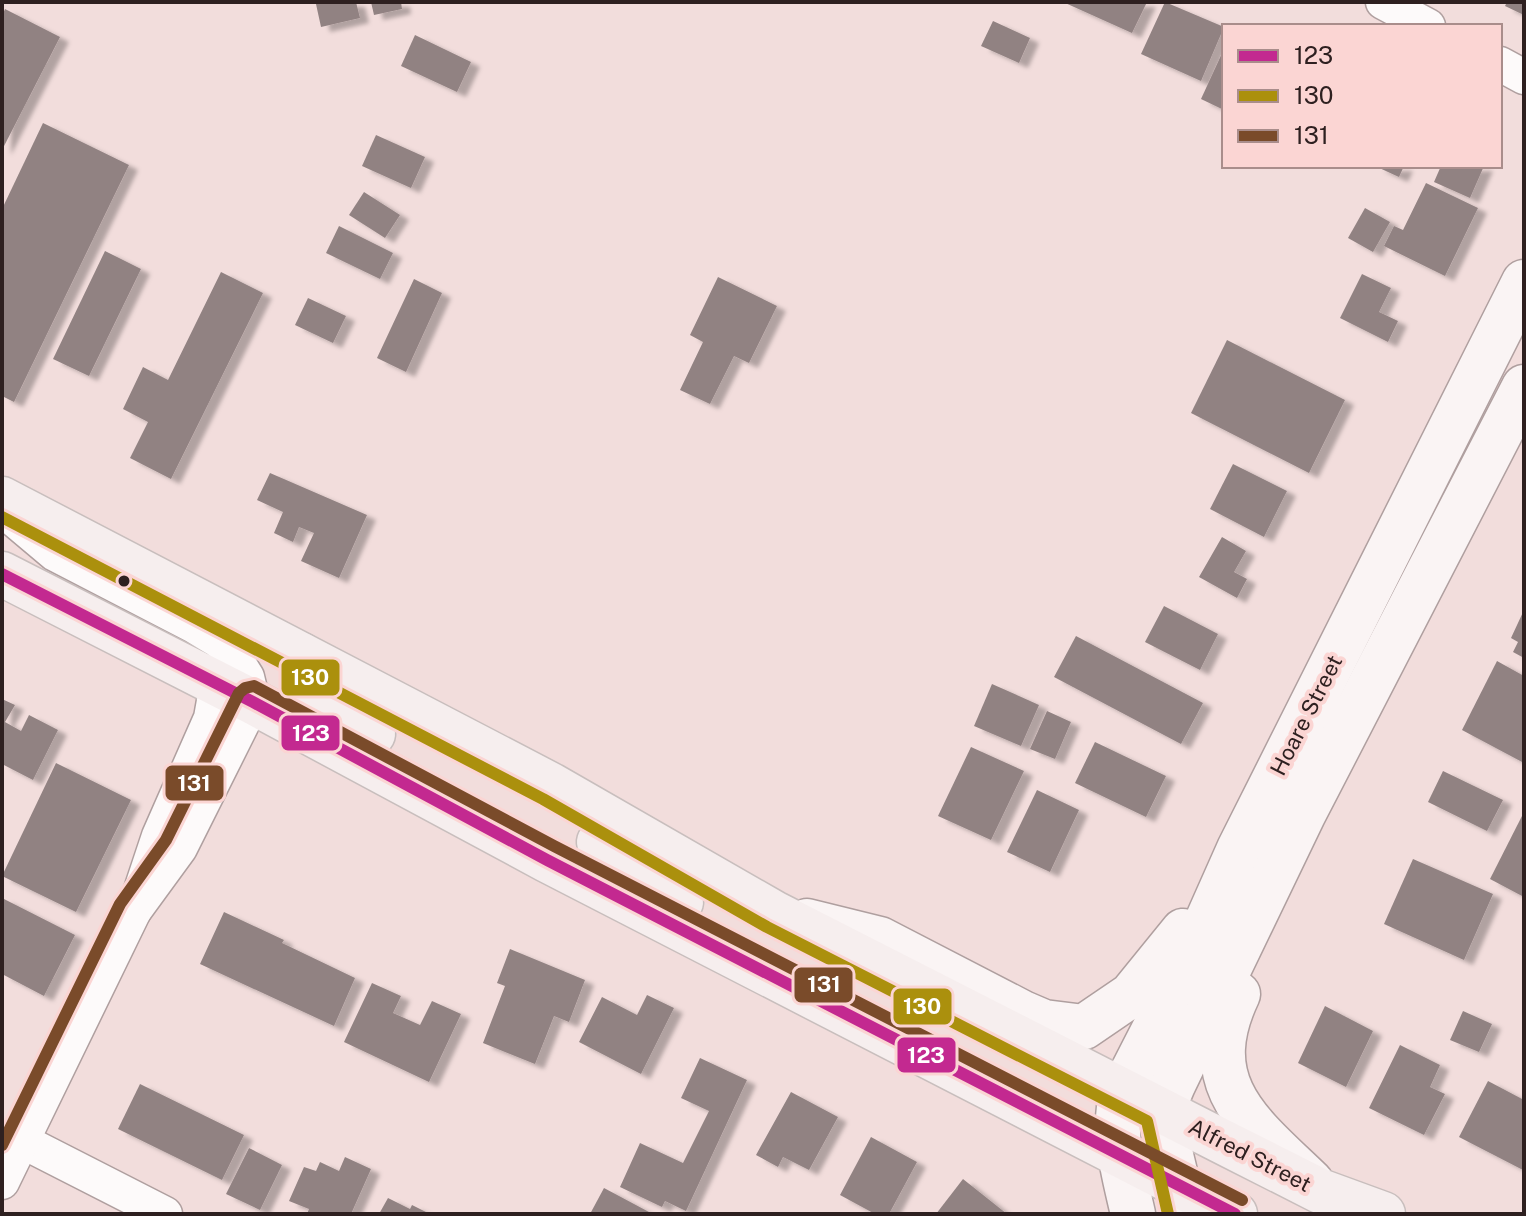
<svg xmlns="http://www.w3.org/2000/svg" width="1526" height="1216" font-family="'Public Sans',sans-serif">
	<defs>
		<filter id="shadow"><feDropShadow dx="9" dy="5" stdDeviation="2" flood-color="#0004"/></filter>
	</defs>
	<rect width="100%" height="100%" fill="#f2dddc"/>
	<g fill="#918282" filter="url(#shadow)">
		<polygon points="327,2 356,2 360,18 321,27 316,4"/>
		<polygon points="371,2 401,2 402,9 374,15"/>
		<polygon points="1063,2 1147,2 1132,33"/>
		<polygon points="1165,2 1224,27 1201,81 1141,54"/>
		<polygon points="1507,2 1524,2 1524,15 1505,6"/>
		<polygon points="5,9 60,37 2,150 2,16"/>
		<polygon points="993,21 1030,38 1019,63 981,46"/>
		<polygon points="415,35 471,62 457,92 401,66"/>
		<polygon points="1224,49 1224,110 1201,99"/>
		<polygon points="43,123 129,165 14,402 2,396 2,209"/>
		<polygon points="376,135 425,157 411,188 362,166"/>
		<polygon points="1375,166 1404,166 1399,177"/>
		<polygon points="1441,166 1484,166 1470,198 1434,182"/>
		<polygon points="1426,183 1478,208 1445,276 1384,246 1394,226 1403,230"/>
		<polygon points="364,192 400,215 385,238 349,215"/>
		<polygon points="1365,208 1390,222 1373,252 1348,238"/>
		<polygon points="339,226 393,253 380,279 326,253"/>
		<polygon points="105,251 141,269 89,376 53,359"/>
		<polygon points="221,272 263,293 171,479 130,458 148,422 123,409 143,367 168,380"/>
		<polygon points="1362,274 1391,288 1379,312 1398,321 1388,342 1340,318"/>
		<polygon points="718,277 777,306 749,363 734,356 710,404 680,390 703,342 690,335"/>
		<polygon points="414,279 442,293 406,372 377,358"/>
		<polygon points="308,298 346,316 333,343 295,325"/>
		<polygon points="1227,340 1345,400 1309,473 1191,413"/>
		<polygon points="1233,464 1287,491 1264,537 1210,509"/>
		<polygon points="270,473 367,515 339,578 301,561 314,533 299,527 293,542 274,533 283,512 257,500"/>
		<polygon points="1222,537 1246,551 1234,572 1247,579 1237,598 1199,577"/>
		<polygon points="1164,606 1218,634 1200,670 1145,642"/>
		<polygon points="1524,610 1524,658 1513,652 1518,642 1511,638"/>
		<polygon points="1076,636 1203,703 1181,744 1054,677"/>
		<polygon points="1497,661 1524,676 1524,763 1462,730"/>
		<polygon points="992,684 1039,705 1021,746 974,726"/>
		<polygon points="2,699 15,705 5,722 21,731 29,715 58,730 33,780 2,764"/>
		<polygon points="1047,711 1071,722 1055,759 1030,749"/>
		<polygon points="1095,742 1166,776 1146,817 1075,783"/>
		<polygon points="971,747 1024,771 991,840 938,816"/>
		<polygon points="56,763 131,800 76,912 2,876"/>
		<polygon points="1443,771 1503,800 1487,831 1428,802"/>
		<polygon points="1037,790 1079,810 1050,872 1007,852"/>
		<polygon points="1524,812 1524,897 1490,879"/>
		<polygon points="1413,859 1493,894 1464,960 1384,924"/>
		<polygon points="2,898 75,935 44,996 2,974"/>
		<polygon points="224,912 284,940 282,943 355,978 334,1026 200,964"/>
		<polygon points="510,949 585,980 569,1022 554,1016 535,1064 483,1043 505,986 497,983"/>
		<polygon points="372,983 401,996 393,1013 420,1025 432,1001 461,1014 429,1082 344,1042"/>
		<polygon points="647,995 674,1008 641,1074 579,1042 602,997 637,1015"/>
		<polygon points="1325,1006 1373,1031 1346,1087 1298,1063"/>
		<polygon points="1463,1011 1492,1024 1479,1052 1450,1040"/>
		<polygon points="1400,1045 1440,1065 1430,1087 1445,1094 1424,1135 1369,1108"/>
		<polygon points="700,1058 747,1080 686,1211 665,1201 662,1207 620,1187 640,1143 683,1163 709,1111 681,1098"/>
		<polygon points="1488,1081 1524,1100 1523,1170 1459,1137"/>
		<polygon points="140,1084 244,1135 222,1180 118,1129"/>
		<polygon points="791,1092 838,1117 809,1170 783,1157 778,1167 756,1155"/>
		<polygon points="871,1137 917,1162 889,1214 875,1214 840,1195"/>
		<polygon points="249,1148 282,1165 260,1210 226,1194"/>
		<polygon points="345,1157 371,1169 351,1214 307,1214 309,1209 289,1201 304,1167 316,1171 320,1162 339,1171"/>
		<polygon points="963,1179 1007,1214 936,1214"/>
		<polygon points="604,1188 649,1212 647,1214 590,1214"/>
		<polygon points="388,1198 410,1209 412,1205 430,1214 379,1214"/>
	</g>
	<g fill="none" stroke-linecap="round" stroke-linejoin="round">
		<defs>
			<g id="street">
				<polyline points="1383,2 1428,26"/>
				<polyline points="1500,64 1524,77"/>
				<polyline points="11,517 55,554 194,626 219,641 235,658 247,677 253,702 180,848 134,911"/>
				<polyline points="22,1141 165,1214"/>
				<polyline points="2,1182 134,911 159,836 211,718 217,684"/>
			</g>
			<g id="secondary">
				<polyline points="807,921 880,939 1023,1013 1044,1022 1084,1027 1131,995 1183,931"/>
				<path d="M1238,994C1195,1085 1251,1124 1311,1182"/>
				<path d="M1133,1214C1124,1173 1111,1133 1122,1092L1191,957L1239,849L1524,282"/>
				<polyline points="1185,1214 1162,1118 1162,1111 1173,1085 1303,815 1524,387"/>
			</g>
			<g id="primary">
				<polyline points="2,499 551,785 774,913 1231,1146 1320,1191 1383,1214"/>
				<polyline points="2,574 253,702 547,860 1235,1214"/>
				<path d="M301,655C302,704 335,714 373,734"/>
				<polyline points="599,842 654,888 681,902"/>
			</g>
		</defs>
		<use href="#street" stroke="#af9f9f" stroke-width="37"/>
		<use href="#secondary" stroke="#af9f9f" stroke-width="47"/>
		<use href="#primary" stroke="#c8bebd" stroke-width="47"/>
		<use href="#street" stroke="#fdfafa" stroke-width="34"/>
		<use href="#secondary" stroke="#faf4f4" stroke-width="44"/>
		<use href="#primary" stroke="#f6eeee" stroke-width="44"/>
		<defs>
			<polyline id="bus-1" points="2,574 253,702 547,860 1235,1214"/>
			<polyline id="bus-2" points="2,517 543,799 767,927 1147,1121 1168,1214"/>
			<polyline id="bus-3" points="2,1145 120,904 166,840 239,693 245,688 254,686 554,846 1242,1200"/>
		</defs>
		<use href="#bus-1" stroke="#fbd5d3" stroke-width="18"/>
		<use href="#bus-2" stroke="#fbd5d3" stroke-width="18"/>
		<use href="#bus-3" stroke="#fbd5d3" stroke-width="18"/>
		<use href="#bus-1" stroke="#c32990" stroke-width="12"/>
		<use href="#bus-2" stroke="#ab900d" stroke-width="12"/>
		<use href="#bus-3" stroke="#7a4b2a" stroke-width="12"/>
	</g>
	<circle fill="#2e2020" stroke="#fbd5d3" stroke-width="3" cx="124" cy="581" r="7"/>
	<g text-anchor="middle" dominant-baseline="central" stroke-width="8" stroke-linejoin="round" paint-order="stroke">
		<g font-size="22" fill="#2e2020" stroke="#fbd5d3">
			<text transform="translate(1306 715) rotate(-63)">Hoare Street</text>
			<text transform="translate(1250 1155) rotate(27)">Alfred Street</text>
		</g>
	</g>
	<g stroke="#fbd5d3" stroke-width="3">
		<rect x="280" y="658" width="61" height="39" rx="8" fill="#ab900d"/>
		<rect x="280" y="714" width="61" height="38" rx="8" fill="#c32990"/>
		<rect x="164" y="764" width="61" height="38" rx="8" fill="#7a4b2a"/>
		<rect x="793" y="966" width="61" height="38" rx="8" fill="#7a4b2a"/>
		<rect x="892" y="987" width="61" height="39" rx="8" fill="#ab900d"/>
		<rect x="896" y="1036" width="61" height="38" rx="8" fill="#c32990"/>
	</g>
	<g font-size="22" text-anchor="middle" font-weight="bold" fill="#fff">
		<text x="310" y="685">130</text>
		<text x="311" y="741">123</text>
		<text x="194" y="791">131</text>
		<text x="824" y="992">131</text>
		<text x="922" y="1014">130</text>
		<text x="926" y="1063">123</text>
	</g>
	<rect width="1526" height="1216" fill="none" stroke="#2e2020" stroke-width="8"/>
	<rect x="1222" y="24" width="280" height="144" fill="#fbd5d3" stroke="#a98d8b" stroke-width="2"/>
	<rect x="1238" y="50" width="40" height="12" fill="#c32990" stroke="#a98d8b" stroke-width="2"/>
	<text x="1294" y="64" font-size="24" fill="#2e2020">123</text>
	<rect x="1238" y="90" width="40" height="12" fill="#ab900d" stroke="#a98d8b" stroke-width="2"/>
	<text x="1294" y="104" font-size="24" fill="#2e2020">130</text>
	<rect x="1238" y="130" width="40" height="12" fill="#7a4b2a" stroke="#a98d8b" stroke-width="2"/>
	<text x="1294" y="144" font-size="24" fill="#2e2020">131</text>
</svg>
